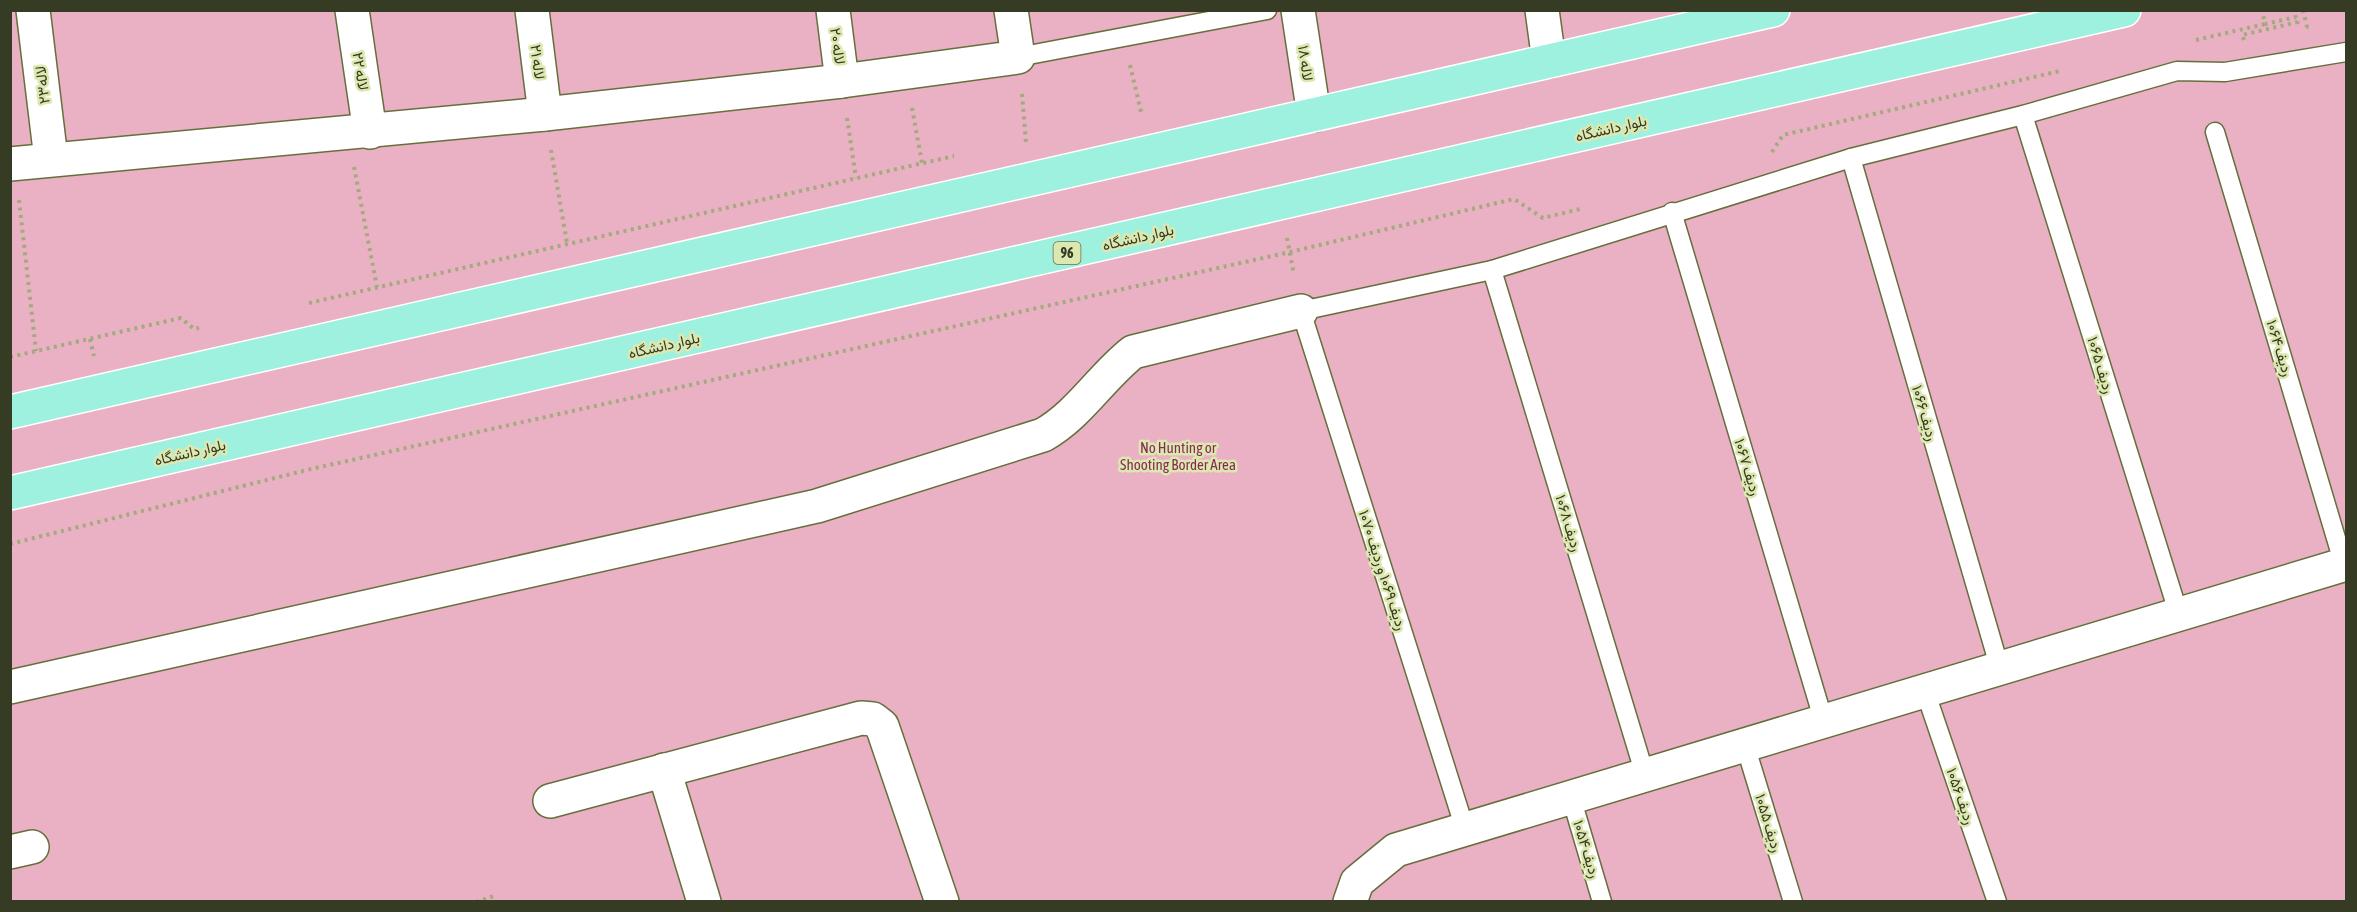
<svg xmlns="http://www.w3.org/2000/svg" width="2357" height="912" font-family="'Asap Condensed',Vazirmatn,sans-serif">
	<rect width="100%" height="100%" fill="#d0dba4"/>
	<rect fill="#eab0c3" x="11" y="11" width="2335" height="890"/>
	<g fill="none" stroke-linecap="round" stroke-linejoin="round">
		<defs>
			<g id="service">
				<polyline points="1018,57 1267,10"/>
				<polyline points="2023,115 2179,615"/>
				<polyline points="2215,132 2344,565"/>
				<polyline points="1851,158 2000,669"/>
				<polyline points="1672,212 1824,722"/>
				<polyline points="1492,270 1645,775"/>
				<polyline points="1925,691 1997,902"/>
				<polyline points="1745,745 1793,902"/>
				<polyline points="1571,797 1602,902"/>
				<polyline points="1465,829 1301,311 1492,270 1851,158 2023,115 2177,71 2225,72 2346,52"/>
			</g>
			<g id="minor">
				<polyline points="33,10 51,159"/>
				<polyline points="352,10 370,132"/>
				<polyline points="532,10 545,114"/>
				<polyline points="833,10 842,81"/>
				<polyline points="1298,10 1314,115"/>
				<polyline points="1542,10 1549,61"/>
				<polyline points="10,164 545,114 842,81 1018,57 1011,10"/>
				<path d="M10,687L817,506L1043,435C1079,415 1101,377 1133,352L1301,311"/>
				<polyline points="664,770 704,902"/>
				<polyline points="550,801 861,718 873,719 882,726 942,902"/>
				<polyline points="10,852 32,847"/>
				<polyline points="1350,902 1357,882 1396,850 2346,564"/>
			</g>
			<g id="primary">
				<polyline points="10,412 1773,10"/>
				<polyline points="10,493 2124,10"/>
			</g>
		</defs>
		<use href="#service" stroke="#666f3c" stroke-width="21"/>
		<use href="#minor" stroke="#666f3c" stroke-width="36"/>
		<use href="#primary" stroke="#fff" stroke-width="36"/>
		<g stroke="#a2ab7d" stroke-width="4" stroke-dasharray="3 4.5" stroke-linecap="butt">
			<polyline points="2303,10 2307,27 2304,27"/>
			<polyline points="2196,40 2265,24"/>
			<polyline points="2244,40 2242,35 2298,22 2296,17 2265,24 2262,10"/>
			<polyline points="1130,65 1142,116"/>
			<polyline points="1022,94 1026,143"/>
			<polyline points="912,108 922,163"/>
			<polyline points="847,118 856,178"/>
			<polyline points="551,150 567,243"/>
			<polyline points="1772,152 1783,135 2060,71"/>
			<polyline points="354,167 377,287"/>
			<polyline points="19,200 36,351"/>
			<polyline points="1287,238 1294,275"/>
			<polyline points="309,303 954,156"/>
			<polyline points="90,339 94,356"/>
			<polyline points="10,357 181,318 194,329 199,328"/>
			<polyline points="10,544 311,469 1290,252 1514,199 1543,218 1584,208"/>
			<polyline points="476,902 497,895"/>
		</g>
		<use href="#service" stroke="#fff" stroke-width="18"/>
		<use href="#minor" stroke="#fff" stroke-width="33"/>
		<use href="#primary" stroke="#9ef0df" stroke-width="33"/>
	</g>
	<g text-anchor="middle" dominant-baseline="central" stroke-width="5" stroke-linejoin="round" paint-order="stroke">
		<rect fill="#dde8b1" stroke="#686f4e" stroke-width="1.5" x="1053.5" y="242" width="27" height="22" rx="4.5"/>
		<g font-size="14" font-weight="bold" fill="#363b24">
			<text x="1067" y="253">96</text>
		</g>
		<g font-size="15" fill="#363b24" stroke="#dde8b1">
			<text transform="translate(838 46) rotate(82)">لاله ۲۰</text>
			<text transform="translate(538 62) rotate(83)">لاله ۲۱</text>
			<text transform="translate(1306 63) rotate(82)">لاله ۱۸</text>
			<text transform="translate(361 71) rotate(81)">لاله ۲۲</text>
			<text transform="translate(42 85) rotate(-97)">لاله۲۳</text>
			<text transform="translate(1611 128) rotate(-13)">بلوار دانشگاه</text>
			<text transform="translate(1138 237) rotate(-13)">بلوار دانشگاه</text>
			<text transform="translate(664 345) rotate(-13)">بلوار دانشگاه</text>
			<text transform="translate(2280 348) rotate(73)">ردیف ۱۰۶۴</text>
			<text transform="translate(2101 365) rotate(73)">ردیف ۱۰۶۵</text>
			<text transform="translate(1925 413) rotate(74)">ردیف ۱۰۶۶</text>
			<text transform="translate(190 452) rotate(-13)">بلوار دانشگاه</text>
			<text transform="translate(1748 467) rotate(73)">ردیف ۱۰۶۷</text>
			<text transform="translate(1569 523) rotate(73)">ردیف ۱۰۶۸</text>
			<text transform="translate(1383 570) rotate(72)">ردیف ۱۰۶۹ و ردیف ۱۰۷۰</text>
			<text transform="translate(1961 796) rotate(71)">ردیف ۱۰۵۶</text>
			<text transform="translate(1769 823) rotate(73)">ردیف ۱۰۵۵</text>
			<text transform="translate(1587 849) rotate(73)">ردیف ۱۰۵۴</text>
		</g>
		<g font-size="15" fill="#862c53" stroke="#dde8b1">
			<text x="1178" y="447">No Hunting or<tspan x="1178" dy="17">Shooting Border Area</tspan></text>
		</g>
	</g>
	<rect width="2357" height="912" fill="none" stroke="#363b24" stroke-width="24"/>
</svg>
